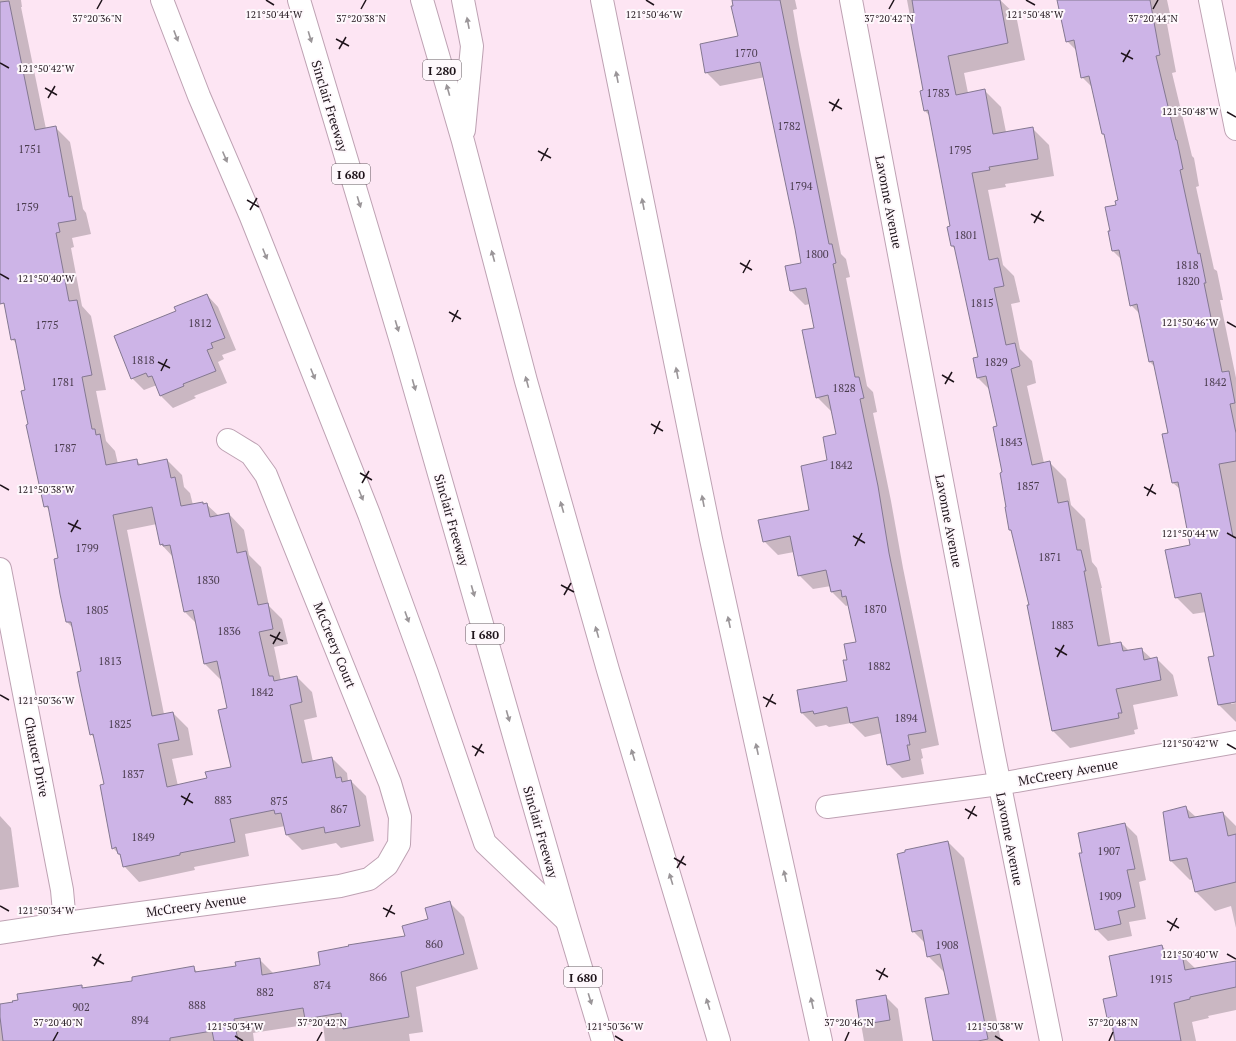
<svg xmlns="http://www.w3.org/2000/svg" width="1236" height="1041" font-family="'PT Serif',serif">
	<rect width="100%" height="100%" fill="#fde5f3"/>
	<g fill="#0003" fill-rule="evenodd">
		<path d="M0,0H21L22,7H21L46,129L55,127L70,142L83,209L86,213L91,234L72,238L74,247L71,248L82,306L91,316L106,390L96,391L106,441L115,451L118,464L137,461L141,465L167,460L182,475L184,487L190,493L193,505L202,503L204,505L206,504L219,516L229,514L244,530L249,555L261,567L269,606L282,619L288,644L274,647L281,681L297,677L312,692L317,717L304,720L313,762L332,758L347,773L348,781H351L366,796L374,841L341,848L336,843L302,850L287,835L285,826L245,834L249,856L194,867L195,870L139,882L124,866L122,857L113,848L105,785L95,739L91,734L82,672L73,628L67,622L59,558L51,511L45,506L29,425L26,391L17,344L12,339L5,306L3,303L0,288ZM157,524L161,544L173,557L185,612L196,623L205,664L220,679L222,678L228,709L233,767L208,779L178,786L172,759L193,755L188,728L173,713L164,714L127,530Z"/>
		<polygon points="732,0 795,0 797,9 793,10 799,45 841,254 846,259 850,277 846,278 867,386 873,392 877,412 873,413 891,501 903,568 939,745 921,749 923,758 921,759 924,774 902,778 888,764 882,733 865,737 851,723 829,727 826,725 816,727 802,713 848,682 848,660 857,642 849,605 846,606 832,592 831,586 813,589 799,575 794,552 778,555 764,541 810,510 838,435 832,411 831,411 817,397 815,329 810,304 805,305 791,291 786,267 802,264 796,229 765,77 720,86 706,72 739,37"/>
		<polygon points="907,0 1000,0 1016,15 1025,60 964,73 968,93 984,90 1001,107 1006,132 1032,128 1049,145 1054,176 1005,184 1006,187 988,190 1003,265 1014,276 1020,302 1011,304 1020,349 1032,361 1036,383 1027,386 1044,463 1049,462 1066,479 1071,505 1085,519 1092,562 1097,568 1102,588 1101,588 1111,645 1121,643 1129,651 1141,649 1152,659 1156,658 1173,675 1178,696 1133,705 1138,729 1134,730 1135,734 1070,748 1053,731 1028,606 1030,606 1012,532 1010,530 998,427 990,390 978,378 979,358 956,250 952,246 951,227 930,116 925,111 924,91"/>
		<polygon points="1058,0 1167,0 1172,23 1167,24 1176,72 1172,73 1192,156 1194,158 1199,186 1196,187 1214,269 1217,271 1223,300 1220,300 1236,378 1236,701 1231,702 1231,704 1236,703 1236,722 1219,705 1210,658 1215,657 1206,612 1193,614 1176,597 1191,546 1180,489 1173,483 1169,433 1155,367 1150,362 1140,314 1131,305 1121,259 1113,251 1111,231 1119,201 1106,136 1103,134 1093,88 1082,77 1077,51 1067,41"/>
		<polygon points="207,295 218,307 236,350 222,355 224,359 218,362 227,383 194,396 196,398 173,408 161,396 157,385 144,390 132,378 177,312"/>
		<polygon points="1186,808 1197,818 1223,813 1236,826 1236,928 1231,906 1215,911 1196,892 1193,879 1190,880 1171,861"/>
		<polygon points="0,816 11,828 19,887 0,890"/>
		<polygon points="1125,824 1137,836 1146,880 1139,882 1146,919 1129,922 1132,936 1108,941 1096,929"/>
		<polygon points="948,842 964,858 1001,1041 934,1041 950,994 944,972 928,956 926,944 913,931"/>
		<polygon points="449,902 464,917 478,969 416,987 423,1032 409,1034 410,1041 325,1041 322,1015 318,1023 253,1033 254,1041 0,1041 0,1005 14,1003 82,986 84,989 134,982 193,967 198,973 237,967 259,959 274,974 321,966 406,937"/>
		<polygon points="1162,946 1172,957 1181,955 1196,969 1236,962 1236,1010 1208,1016 1209,1018 1192,1022 1196,1041 1114,1041 1110,1019 1108,1017 1118,997"/>
		<polygon points="886,997 898,1009 903,1041 864,1041 857,1000"/>
	</g>
	<g fill="#cdb4e7" stroke="#847891" fill-rule="evenodd">
		<polygon points="732,0 780,0 829,244 832,244 836,263 833,264 855,377 859,377 864,398 860,399 878,486 889,553 926,732 908,735 910,745 907,745 910,760 887,765 878,717 850,723 847,707 814,714 813,711 801,713 797,690 847,681 843,660 847,660 844,644 856,642 846,596 842,597 841,590 831,592 826,570 798,576 790,536 763,542 758,520 809,510 801,466 827,460 823,437 836,434 828,395 816,398 802,330 814,328 806,288 790,291 785,266 801,263 795,229 760,62 705,73 700,44 738,36 731,6 733,6"/>
		<polygon points="912,0 1000,0 1008,43 948,56 956,95 985,89 993,134 1033,127 1038,159 989,167 990,170 972,173 989,260 998,258 1004,286 994,288 1006,345 1015,343 1020,366 1011,369 1032,465 1050,461 1058,503 1068,501 1077,550 1081,550 1086,571 1084,571 1098,646 1121,642 1123,651 1142,648 1144,660 1157,657 1161,680 1116,689 1122,713 1118,713 1119,718 1052,731 1027,605 1029,605 1011,530 1009,530 1005,507 1006,507 1000,473 1002,472 993,427 997,426 986,376 977,378 973,358 978,357 954,246 951,246 947,227 950,226 928,110 924,111 920,91 923,90 909,14 914,13"/>
		<polygon points="1057,0 1150,0 1160,55 1156,56 1176,140 1177,140 1183,169 1180,170 1198,254 1200,253 1206,283 1204,283 1222,372 1229,371 1235,403 1230,404 1236,433 1236,461 1219,464 1233,537 1236,537 1236,702 1218,705 1208,657 1214,656 1201,593 1175,598 1165,550 1190,545 1178,482 1172,483 1162,434 1168,433 1153,361 1149,362 1137,304 1130,306 1119,250 1112,251 1108,231 1110,231 1105,207 1116,205 1115,201 1118,200 1104,134 1102,134 1089,76 1081,78 1074,40 1066,42"/>
		<path d="M9,1L35,130L56,126L69,197L72,196L76,220L58,223L60,232L56,233L69,301L77,300L92,375L82,377L92,429H95L96,435L100,434L106,465L137,459L138,465L167,459L171,478L175,477L181,506L203,502V504L207,503L210,517L229,513L237,553L246,551L258,605L268,603L273,629L259,632L269,676H273L274,681L297,676L302,702L290,705L302,763L332,757L336,778L341,777L342,782L351,780L360,826L325,833L324,827L286,835L281,813L275,814L274,810L230,819L235,842L180,853V855L123,867L120,854H118L116,847L112,849L100,785L104,784L93,734L90,735L79,683L77,672L81,671L71,622H66L60,594L54,559L58,558L48,506L44,507L26,425L28,424L21,391L25,390L15,339L11,340L4,303L0,304V2ZM152,507L160,545L163,544V546L170,545L184,612L193,610L204,664L217,661L227,708L218,710L231,767L205,772L207,778L167,787L158,744L179,740L173,712L152,716L113,515Z"/>
		<polygon points="207,294 225,338 211,343 213,348 207,350 216,371 183,384 184,386 160,396 152,376 148,377 146,373 131,379 114,336 176,311 174,307"/>
		<polygon points="1186,806 1189,818 1223,812 1228,836 1236,834 1236,882 1195,892 1187,858 1170,861 1163,812"/>
		<polygon points="1125,823 1135,869 1127,870 1135,907 1118,911 1121,924 1095,930 1079,853 1082,853 1078,833"/>
		<polygon points="948,841 988,1039 978,1041 933,1041 925,998 949,994 940,954 927,957 922,930 912,932 897,854 905,852 905,850"/>
		<polygon points="450,901 464,954 401,972 409,1017 343,1029 341,1013 305,1019 303,1008 234,1019 238,1041 214,1041 212,1031 170,1038 170,1041 3,1041 0,1017 0,1004 13,1002 12,1001 18,1000 17,994 82,985 82,988 132,981 132,977 194,966 195,972 236,966 235,962 260,958 262,975 320,965 318,952 349,946 348,945 405,936 402,926 428,919 425,908"/>
		<polygon points="1162,945 1165,957 1182,954 1185,970 1236,961 1236,987 1190,997 1190,999 1174,1003 1181,1041 1115,1041 1111,1017 1107,1018 1103,999 1117,996 1109,956"/>
		<polygon points="886,995 890,1020 860,1025 856,1000"/>
	</g>
	<g fill="none" stroke-linecap="round" stroke-linejoin="round">
		<defs>
			<g id="minor">
				<polyline points="851,0 993,751 1051,1041"/>
				<polyline points="1210,0 1236,129"/>
				<polyline points="0,569 62,890 65,923"/>
				<polyline points="827,807 999,784 1236,742"/>
				<polyline points="0,933 65,923 340,886 369,879 387,865 399,844 400,817 390,783 266,475 251,454 228,440"/>
			</g>
			<g id="highway">
				<polyline points="162,0 199,96 251,217 369,514 427,673 485,843 566,920"/>
				<polyline points="299,0 403,348 567,921 603,1041"/>
				<polyline points="422,0 463,141 526,381 608,670 719,1041"/>
				<polyline points="463,0 472,46 464,130"/>
				<polyline points="602,0 711,539 821,1041"/>
			</g>
		</defs>
		<use href="#minor" stroke="#bea2b3" stroke-width="24"/>
		<use href="#highway" stroke="#bea2b3" stroke-width="24"/>
		<use href="#minor" stroke="#fff" stroke-width="22"/>
		<use href="#highway" stroke="#fff" stroke-width="22"/>
	</g>
	<defs><path id="oneway-solid" d="M-6-.8H1V-3.2L6.5 0L1 3.2V.8H-6Z"/></defs>
	<g fill="#9a9598">
		<use href="#oneway-solid" transform="translate(468 23) rotate(-101)"/>
		<use href="#oneway-solid" transform="translate(176 36) rotate(69)"/>
		<use href="#oneway-solid" transform="translate(310 37) rotate(73)"/>
		<use href="#oneway-solid" transform="translate(617 77) rotate(-101)"/>
		<use href="#oneway-solid" transform="translate(448 90) rotate(-106)"/>
		<use href="#oneway-solid" transform="translate(225 157) rotate(67)"/>
		<use href="#oneway-solid" transform="translate(359 202) rotate(73)"/>
		<use href="#oneway-solid" transform="translate(643 204) rotate(-101)"/>
		<use href="#oneway-solid" transform="translate(265 254) rotate(68)"/>
		<use href="#oneway-solid" transform="translate(493 256) rotate(-105)"/>
		<use href="#oneway-solid" transform="translate(397 326) rotate(73)"/>
		<use href="#oneway-solid" transform="translate(677 373) rotate(-101)"/>
		<use href="#oneway-solid" transform="translate(313 374) rotate(68)"/>
		<use href="#oneway-solid" transform="translate(527 382) rotate(-105)"/>
		<use href="#oneway-solid" transform="translate(414 385) rotate(74)"/>
		<use href="#oneway-solid" transform="translate(361 495) rotate(68)"/>
		<use href="#oneway-solid" transform="translate(703 501) rotate(-101)"/>
		<use href="#oneway-solid" transform="translate(562 507) rotate(-106)"/>
		<use href="#oneway-solid" transform="translate(473 591) rotate(74)"/>
		<use href="#oneway-solid" transform="translate(407 617) rotate(70)"/>
		<use href="#oneway-solid" transform="translate(729 622) rotate(-102)"/>
		<use href="#oneway-solid" transform="translate(597 632) rotate(-106)"/>
		<use href="#oneway-solid" transform="translate(508 716) rotate(74)"/>
		<use href="#oneway-solid" transform="translate(757 749) rotate(-102)"/>
		<use href="#oneway-solid" transform="translate(633 755) rotate(-107)"/>
		<use href="#oneway-solid" transform="translate(785 876) rotate(-102)"/>
		<use href="#oneway-solid" transform="translate(671 879) rotate(-107)"/>
		<use href="#oneway-solid" transform="translate(590 999) rotate(73)"/>
		<use href="#oneway-solid" transform="translate(812 1003) rotate(-102)"/>
		<use href="#oneway-solid" transform="translate(708 1004) rotate(-107)"/>
	</g>
	<path fill="none" stroke="#1f141b" stroke-width="1.5" d="M266,0L274,5M646,0L654,5M1026,0L1035,5M97,9L102,0M361,9L366,0M889,9L894,0M1153,9L1158,0M336,39L349,46M339,49L346,37M1121,53L1133,59M1123,62L1130,50M0,63L9,68M45,88L57,95M48,98L55,86M829,102L842,109M832,111L839,99M1227,112L1236,117M538,151L551,158M541,161L548,148M247,200L259,207M250,210L257,198M1031,214L1044,221M1034,223L1041,211M740,263L752,270M743,273L750,260M0,274L9,279M449,312L461,319M452,322L458,310M1227,322L1236,327M158,362L170,368M161,371L167,359M942,375L954,382M945,384L952,372M651,424L663,431M654,434L660,421M360,473L372,480M362,483L369,471M0,485L9,490M1144,487L1156,494M1147,496L1153,484M68,523L81,529M71,532L78,520M1227,533L1236,538M853,536L865,543M855,546L862,533M561,585L574,592M564,595L571,583M270,635L283,641M273,644L280,632M1055,648L1067,655M1057,657L1064,645M0,695L9,700M763,697L776,704M766,707L773,694M1227,744L1236,749M472,746L484,753M475,756L482,744M181,796L193,803M184,805L190,793M965,809L977,816M968,819L975,806M674,858L686,865M677,868L684,856M0,906L9,911M383,908L395,914M386,917L392,905M1167,921L1179,928M1170,931L1177,918M1227,954L1236,959M92,957L104,964M94,966L101,954M876,970L888,977M879,980L885,968M235,1036L243,1041M615,1036L623,1041M995,1036L1003,1041M53,1041L58,1032M317,1041L322,1032M845,1041L849,1032M1109,1041L1113,1032"/>
	<g text-anchor="middle" dominant-baseline="central" stroke-width="4" stroke-linejoin="round" paint-order="stroke">
		<g font-size="11" fill="#4a3c4e">
			<text x="746" y="53">1770</text>
			<text x="938" y="93">1783</text>
			<text x="789" y="126">1782</text>
			<text x="30" y="149">1751</text>
			<text x="960" y="150">1795</text>
			<text x="801" y="186">1794</text>
			<text x="27" y="207">1759</text>
			<text x="966" y="235">1801</text>
			<text x="817" y="254">1800</text>
			<text x="1187" y="265">1818</text>
			<text x="1188" y="281">1820</text>
			<text x="982" y="303">1815</text>
			<text x="200" y="323">1812</text>
			<text x="47" y="325">1775</text>
			<text x="143" y="360">1818</text>
			<text x="996" y="362">1829</text>
			<text x="63" y="382">1781</text>
			<text x="1215" y="382">1842</text>
			<text x="844" y="388">1828</text>
			<text x="1011" y="442">1843</text>
			<text x="65" y="448">1787</text>
			<text x="841" y="465">1842</text>
			<text x="1028" y="486">1857</text>
			<text x="87" y="548">1799</text>
			<text x="1050" y="557">1871</text>
			<text x="208" y="580">1830</text>
			<text x="875" y="609">1870</text>
			<text x="97" y="610">1805</text>
			<text x="1062" y="625">1883</text>
			<text x="229" y="631">1836</text>
			<text x="110" y="661">1813</text>
			<text x="879" y="666">1882</text>
			<text x="262" y="692">1842</text>
			<text x="906" y="718">1894</text>
			<text x="120" y="724">1825</text>
			<text x="133" y="774">1837</text>
			<text x="223" y="800">883</text>
			<text x="279" y="801">875</text>
			<text x="339" y="809">867</text>
			<text x="143" y="837">1849</text>
			<text x="1109" y="851">1907</text>
			<text x="1110" y="896">1909</text>
			<text x="434" y="944">860</text>
			<text x="947" y="945">1908</text>
			<text x="378" y="977">866</text>
			<text x="1161" y="979">1915</text>
			<text x="322" y="985">874</text>
			<text x="265" y="992">882</text>
			<text x="197" y="1005">888</text>
			<text x="81" y="1007">902</text>
			<text x="140" y="1020">894</text>
		</g>
		<g fill="#fef8fc" stroke="#62585e" stroke-width="1">
			<rect x="423" y="60" width="38" height="20" rx="3"/>
			<rect x="332" y="164" width="38" height="20" rx="3"/>
			<rect x="466" y="624" width="38" height="20" rx="3"/>
			<rect x="564" y="967" width="38" height="20" rx="3"/>
		</g>
		<g font-size="12" font-weight="bold" fill="#1f141b">
			<text x="442" y="70">I 280</text>
			<text x="351" y="174">I 680</text>
			<text x="485" y="634">I 680</text>
			<text x="583" y="977">I 680</text>
		</g>
		<g font-size="13" fill="#1f141b" stroke="#fef8fc">
			<text transform="translate(330 106) rotate(73)">Sinclair Freeway</text>
			<text transform="translate(889 202) rotate(79)">Lavonne Avenue</text>
			<text transform="translate(452 520) rotate(74)">Sinclair Freeway</text>
			<text transform="translate(949 521) rotate(79)">Lavonne Avenue</text>
			<text transform="translate(335 645) rotate(68)">McCreery Court</text>
			<text transform="translate(37 757) rotate(79)">Chaucer Drive</text>
			<text transform="translate(1068 772) rotate(-10)">McCreery Avenue</text>
			<text transform="translate(541 832) rotate(74)">Sinclair Freeway</text>
			<text transform="translate(1010 839) rotate(79)">Lavonne Avenue</text>
			<text transform="translate(196 905) rotate(-8)">McCreery Avenue</text>
		</g>
	</g>
	<g font-size="10" text-anchor="middle" fill="#1f141b" stroke="#fef8fc" stroke-width="4" stroke-linejoin="round" paint-order="stroke">
		<text x="1035" y="18">121°50'48"W</text>
		<text x="274" y="18">121°50'44"W</text>
		<text x="654" y="18">121°50'46"W</text>
		<text x="97" y="22">37°20'36"N</text>
		<text x="361" y="22">37°20'38"N</text>
		<text x="889" y="22">37°20'42"N</text>
		<text x="1153" y="22">37°20'44"N</text>
		<text x="46" y="72">121°50'42"W</text>
		<text x="1190" y="115">121°50'48"W</text>
		<text x="46" y="282">121°50'40"W</text>
		<text x="1190" y="326">121°50'46"W</text>
		<text x="46" y="493">121°50'38"W</text>
		<text x="1190" y="537">121°50'44"W</text>
		<text x="46" y="704">121°50'36"W</text>
		<text x="1190" y="747">121°50'42"W</text>
		<text x="46" y="914">121°50'34"W</text>
		<text x="1190" y="958">121°50'40"W</text>
		<text x="58" y="1026">37°20'40"N</text>
		<text x="322" y="1026">37°20'42"N</text>
		<text x="849" y="1026">37°20'46"N</text>
		<text x="1113" y="1026">37°20'48"N</text>
		<text x="235" y="1030">121°50'34"W</text>
		<text x="615" y="1030">121°50'36"W</text>
		<text x="995" y="1030">121°50'38"W</text>
	</g>
</svg>
